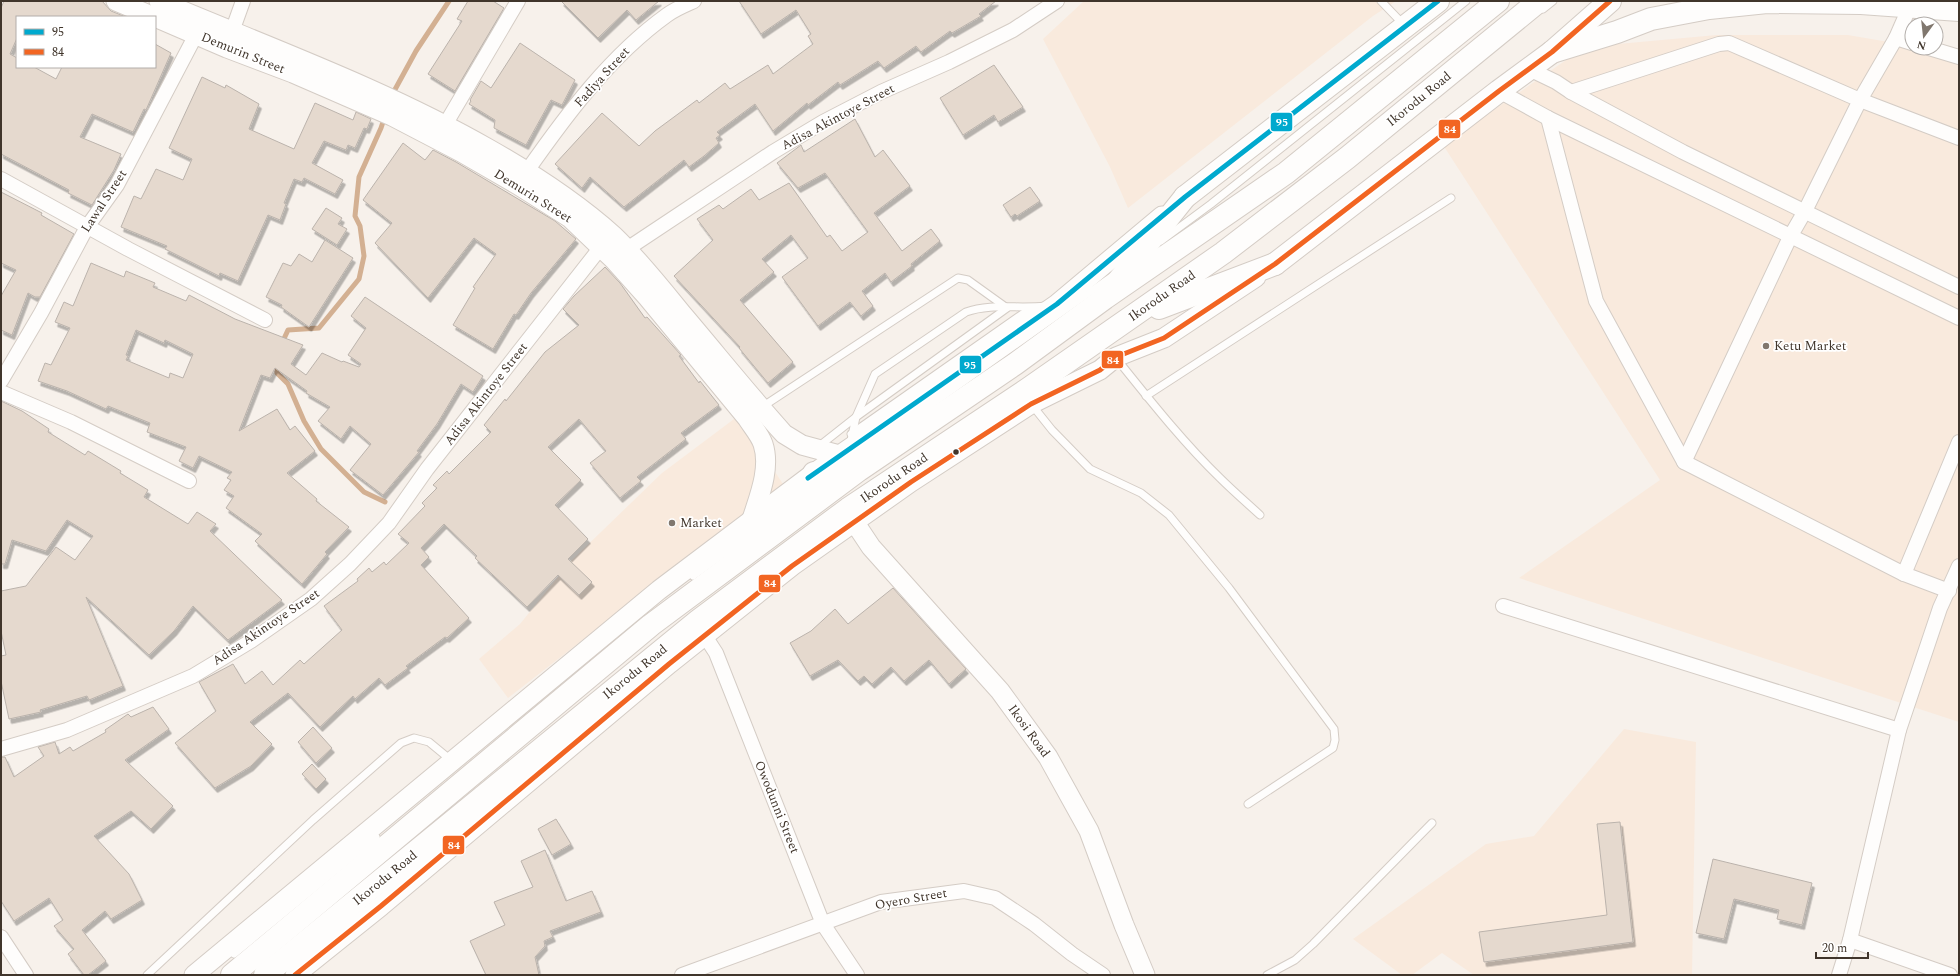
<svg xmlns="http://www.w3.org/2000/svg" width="1960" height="976" font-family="Spectral,serif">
	<defs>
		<filter id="shadow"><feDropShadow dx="2.5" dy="4.5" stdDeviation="0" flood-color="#0004"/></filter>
	</defs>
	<rect width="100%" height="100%" fill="#f7f1eb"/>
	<g fill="#f9eadd">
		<polygon points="1084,1 1396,1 1373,16 1128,208 1110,167 1043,39"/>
		<polygon points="1717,35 1848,35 1912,46 1912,48 1925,48 1959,54 1959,722 1519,578 1660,480 1443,145 1585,47"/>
		<polygon points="738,416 783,484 508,698 479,659 520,624 571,561 662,473"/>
		<polygon points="1624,729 1696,742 1692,975 1474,975 1442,953 1412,975 1402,975 1353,939 1486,844 1534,836"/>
	</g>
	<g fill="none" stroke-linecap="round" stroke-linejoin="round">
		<g stroke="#d3b092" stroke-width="5">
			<polyline points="392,95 416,51 449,1"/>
			<polyline points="282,343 288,330 319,328 359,279 364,256 360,226 355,216 359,177 381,128 385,116"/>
			<polyline points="277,364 277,373 288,384 304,421 321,449 364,492 385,502"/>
		</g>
	</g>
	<g fill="#e5d9ce" stroke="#bbb3ac" fill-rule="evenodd" filter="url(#shadow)">
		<polygon points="4,1 102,1 111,11 126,17 17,17 17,38 10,54 17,58 17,67 34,67 56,79 62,67 155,67 155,44 171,53 146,110 144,109 133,132 92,114 80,137 121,154 114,170 92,205 68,193 69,190 1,154 1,8"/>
		<polygon points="468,1 493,1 504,8 455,91 428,74 462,21 457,19"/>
		<polygon points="561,1 659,1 636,20 627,10 598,38"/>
		<polygon points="739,1 996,1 979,14 981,16 952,33 950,31 921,52 916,46 884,68 878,61 840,85 838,82 808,105 807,103 773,131 755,104 717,132 720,135 716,138 719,143 704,156 689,167 684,160 624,207 590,177 582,188 555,164 602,113 639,146 655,131 697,100 699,103 725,83 730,89 768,65 773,74 813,44 808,36 811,34 796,10 761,34"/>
		<polygon points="520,43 575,80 562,105 551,100 526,145 494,128 495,120 469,104 471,101 470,100 481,81 491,88"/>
		<polygon points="994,65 1023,107 998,122 994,115 963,135 940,98"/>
		<polygon points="202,77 225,88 226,85 259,104 249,129 294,149 315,103 353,120 356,112 371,119 367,129 364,128 355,148 348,145 346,150 324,141 312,163 343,180 335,194 304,178 302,182 294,179 284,203 286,204 280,220 268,215 238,281 220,273 219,276 165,249 167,246 121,227 134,196 141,199 156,169 183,180 192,159 169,148"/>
		<polygon points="855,119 875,157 883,150 910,186 874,213 902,251 931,229 940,241 911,264 912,266 891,282 885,273 862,291 873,306 861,316 850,302 818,326 782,277 808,258 791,235 762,259 774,272 740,300 793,362 768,383 739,348 740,347 674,276 713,240 697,219 719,205 723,209 751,189 759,200 789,183 827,237 830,235 842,251 868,232 825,173 798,188 777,163 801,145 804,152"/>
		<polygon points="403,143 425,160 433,150 456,162 555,221 576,239 531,293 516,315 514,314 493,349 453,325 475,288 473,287 496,254 474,238 428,298 375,243 392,223 363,200"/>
		<polygon points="1030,187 1040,201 1017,216 1015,214 1011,217 1003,205"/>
		<polygon points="1,192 42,213 41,215 74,234 40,297 35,297 28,293 12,335 1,330 1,296 16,270 1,263"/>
		<polygon points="326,208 342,218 338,224 347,229 337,245 312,229"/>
		<polygon points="325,240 353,258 309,327 281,307 282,305 266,297 283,263 291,266 299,254 312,262"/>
		<path d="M91,263L124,277L126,271L155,283L153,287L186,301L189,295L235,319L303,345L291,364L306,375L322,353L342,362L343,361L359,367L361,364L348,355L366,328L351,316L365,297L483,376L473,392L461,384L437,424L417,451L419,452L383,495L350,470L371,444L350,426L341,439L318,421L330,407L306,393L307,391L275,368L270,378L261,375L239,431L277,409L290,430L295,426L315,451L287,473L317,499L316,501L349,527L325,552L327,554L302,584L255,541L262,534L226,508L234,496L224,490L231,480L227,478L232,472L199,456L193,468L179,461L186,447L147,432L150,423L108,406L106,409L67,391L38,381L45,363L51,365L70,328L55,322L64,302L73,306ZM136,330L164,343L165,340L193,354L183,378L170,373L169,378L126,360L128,356L126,355Z"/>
		<polygon points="605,267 620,283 645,318 647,317 681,355 679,356 699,383 700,381 719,405 681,433 686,439 637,477 641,481 620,498 590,463 606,451 579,419 548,447 581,480 555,505 588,539 568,559 592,582 579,595 558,575 527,607 475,558 477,556 444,524 421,548 429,557 421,565 469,618 447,638 445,637 406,666 408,668 385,685 379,678 355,699 353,696 320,727 288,693 250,722 272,744 251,766 215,788 175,743 216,711 199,682 233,664 245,684 262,671 273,685 300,660 304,664 342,630 324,606 358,581 357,579 369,568 372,572 384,562 386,565 409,543 398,534 425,506 422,503 437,488 433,485 447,471 449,474 491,432 484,425 505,399 506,401 545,352 579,325 563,309 574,296"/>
		<polygon points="1,401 22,411 49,429 48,432 85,455 88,451 121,471 120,473 148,490 144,497 188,524 197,512 216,524 210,531 282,600 228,640 193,606 174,631 149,655 86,597 123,686 89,700 87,696 40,710 41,712 9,719 1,681 1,656 6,655 1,631 1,591 26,586 56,547 75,560 93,536 67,520 46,551 12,540 5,564 1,564"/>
		<polygon points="893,588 966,669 949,684 929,660 904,681 891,667 872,684 864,676 858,681 838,660 810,676 790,643 811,631 835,609 848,624"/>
		<polygon points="153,707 169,729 125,760 173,806 151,829 131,811 94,836 129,874 142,900 111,919 105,911 82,930 106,961 88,975 84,975 68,954 74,949 54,926 63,920 49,898 14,921 1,901 1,757 5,757 14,777 44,756 38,747 55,742 59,754 70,747 73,751 106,732 105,730 128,714 131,717"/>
		<polygon points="313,727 332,748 316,763 298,742"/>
		<polygon points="312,764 326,779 316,789 302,774"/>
		<polygon points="556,819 571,844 552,855 538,829"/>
		<polygon points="1620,822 1633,942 1484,962 1479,932 1607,915 1597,824"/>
		<polygon points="545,850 566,901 592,891 601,912 550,931 553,937 544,941 545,946 535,957 539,975 486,975 470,941 505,925 494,902 533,887 521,861"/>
		<polygon points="1713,859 1812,883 1802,925 1777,919 1779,910 1734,899 1724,939 1696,933"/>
	</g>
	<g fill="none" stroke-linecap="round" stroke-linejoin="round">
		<defs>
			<g id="lane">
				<polyline points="1381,1 1403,24"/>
				<polyline points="1543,9 1553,1"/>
				<polyline points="1161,241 1211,204 1466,1"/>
				<path d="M1116,358C1149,399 1182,441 1220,478C1233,491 1247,503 1260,515"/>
				<polyline points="1146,396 1451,198"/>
				<polyline points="1032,405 1052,430 1090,469 1141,493 1169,515 1229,588 1334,729 1335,740 1333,748 1248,804"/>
				<polyline points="762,407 958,278 968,280 1007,308 856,417 818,447"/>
				<polyline points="851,434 1031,308"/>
				<path d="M850,445L856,417L875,374L966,312C991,303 1019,309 1045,306"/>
				<polyline points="843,467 1114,275"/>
				<polyline points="693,576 825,480"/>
				<polyline points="234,954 376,837"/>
				<polyline points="147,975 313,820 401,743 414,738 429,742 452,761"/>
				<polyline points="1267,975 1295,960 1313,944 1432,823"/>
			</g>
			<g id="street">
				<polyline points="1910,6 1896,38 1912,43"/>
				<polyline points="1896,38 1860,100 1959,138"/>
				<polyline points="229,40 243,1"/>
				<polyline points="1929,48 1959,57"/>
				<polyline points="1529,69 1556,82 1571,92 1683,152 1959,287"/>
				<polyline points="1499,91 1548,118 1959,318"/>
				<polyline points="1571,92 1719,44 1729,43 1860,100 1805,211 1790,237 1684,462"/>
				<polyline points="1548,118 1596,301 1684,462 1904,574 1949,591"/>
				<polyline points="445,125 518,1"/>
				<path d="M527,171C567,114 610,56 667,15C675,9 685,5 694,1"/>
				<polyline points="1,179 128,249 265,320"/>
				<polyline points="627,249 773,152 823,122 881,92 949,62 1013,30 1057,1"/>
				<polyline points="1,381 41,313 87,227 117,185 200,27"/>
				<polyline points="1,392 71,422 189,481"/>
				<polyline points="1904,574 1959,442"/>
				<polyline points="1503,606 1899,730"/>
				<polyline points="705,636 716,653 823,924 857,975"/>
				<polyline points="1,749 67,730 193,676 251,641 311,599 350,564 389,523 427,469 601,247"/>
				<polyline points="1,937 26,975"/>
				<polyline points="1850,940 1950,975"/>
				<polyline points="682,975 881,902 964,891 995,898 1034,924 1072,954 1103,975"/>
				<polyline points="1839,975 1850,940 1899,730 1940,608 1959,566"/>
			</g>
			<g id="secondary">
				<polyline points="116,1 154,17"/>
				<path d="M159,1C270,48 384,89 489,149C533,174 576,202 614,236C639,260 661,288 683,315C717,355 749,395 784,434L802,445L839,455"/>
				<path d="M155,17L227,48L293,73L392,116L461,152L518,185L570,218L614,260L648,298L747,418C752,426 760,435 763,444C771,468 759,497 752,519"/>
				<polyline points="855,523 871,547 1000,691 1048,757 1089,831 1124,925 1145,975"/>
				<polyline points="194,975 659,590 814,473 1057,304 1162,216"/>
				<polyline points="295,975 381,906 669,664 792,566 911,482 1031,404 1100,370 1116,357 1164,338 1256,277"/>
			</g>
			<g id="primary">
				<polyline points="1185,197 1438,1"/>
				<polyline points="1275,264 1499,91 1552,52 1610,1"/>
			</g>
			<g id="highway">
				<polyline points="1552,52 1617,32 1651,19 1709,8 1767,2 1861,3 1959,10"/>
				<polyline points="1118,281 1185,197"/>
				<polyline points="1159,308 1275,264"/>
				<path d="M814,473C831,477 838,478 854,472"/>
				<polyline points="232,975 651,625 859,470 1015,364 1105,298 1286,173 1498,1"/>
				<polyline points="265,975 699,620 848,509 1028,389 1223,253 1347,158 1539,1"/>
			</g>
		</defs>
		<use href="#lane" stroke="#d4ccc5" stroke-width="9"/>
		<use href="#street" stroke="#d4ccc5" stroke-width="16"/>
		<use href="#secondary" stroke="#d4ccc5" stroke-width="21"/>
		<use href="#primary" stroke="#d4ccc5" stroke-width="24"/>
		<use href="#highway" stroke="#d4ccc5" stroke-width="24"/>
		<use href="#lane" stroke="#fefdfc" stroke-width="7"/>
		<use href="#street" stroke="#fefdfc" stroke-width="14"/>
		<use href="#secondary" stroke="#fefdfc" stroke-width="19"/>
		<use href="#primary" stroke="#fefdfc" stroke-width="22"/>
		<use href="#highway" stroke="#fefdfc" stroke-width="22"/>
		<defs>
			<polyline id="bus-1" points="808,478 1057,304 1185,197 1438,1"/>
			<polyline id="bus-2" points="295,975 381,906 669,664 792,566 911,482 1031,404 1100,370 1116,357 1164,338 1275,264 1499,91 1552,52 1610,1"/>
		</defs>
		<use href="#bus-1" stroke="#fff" stroke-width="8"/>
		<use href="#bus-2" stroke="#fff" stroke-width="8"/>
		<use href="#bus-1" stroke="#00a9ce" stroke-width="5"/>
		<use href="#bus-2" stroke="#f26522" stroke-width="5"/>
	</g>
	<g fill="#80776e" stroke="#fff" stroke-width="1.5">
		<circle cx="1766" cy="346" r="4"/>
		<circle cx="672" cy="523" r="4"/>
	</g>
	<circle fill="#40352b" stroke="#fff" stroke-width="1.5" cx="956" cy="452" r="3.5"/>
	<g text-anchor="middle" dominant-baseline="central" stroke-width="3.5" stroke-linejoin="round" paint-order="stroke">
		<g font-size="13" fill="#40352b" stroke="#fff">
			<text transform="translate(243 53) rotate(22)">Demurin Street</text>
			<text transform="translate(602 77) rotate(-48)">Fadiya Street</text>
			<text transform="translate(1419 99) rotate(-39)">Ikorodu Road</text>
			<text transform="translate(838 117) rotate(-28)">Adisa Akintoye Street</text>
			<text transform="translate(533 196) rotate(32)">Demurin Street</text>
			<text transform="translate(104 201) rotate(-57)">Lawal Street</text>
			<text transform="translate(1162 296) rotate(-35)">Ikorodu Road</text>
			<text transform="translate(486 394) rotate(-52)">Adisa Akintoye Street</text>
			<text transform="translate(894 478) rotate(-34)">Ikorodu Road</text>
			<text transform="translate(266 627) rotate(-34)">Adisa Akintoye Street</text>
			<text transform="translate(635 672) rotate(-39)">Ikorodu Road</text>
			<text transform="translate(1029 731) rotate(54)">Ikosi Road</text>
			<text transform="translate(777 807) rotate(68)">Owodunni Street</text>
			<text transform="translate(385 878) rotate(-39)">Ikorodu Road</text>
			<text transform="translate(911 899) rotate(-10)">Oyero Street</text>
		</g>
		<g font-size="13" fill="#40352b" stroke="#fff" text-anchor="start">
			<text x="1774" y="346">Ketu Market</text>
			<text x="680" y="523">Market</text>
		</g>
	</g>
	<g stroke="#fff" stroke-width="1.5">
		<rect x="1270" y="112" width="23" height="20" rx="4" fill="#00a9ce"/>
		<rect x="1438" y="119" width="23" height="20" rx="4" fill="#f26522"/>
		<rect x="1101" y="350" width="23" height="19" rx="4" fill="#f26522"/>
		<rect x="959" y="355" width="23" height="19" rx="4" fill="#00a9ce"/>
		<rect x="758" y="574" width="23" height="19" rx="4" fill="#f26522"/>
		<rect x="442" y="835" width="23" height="20" rx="4" fill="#f26522"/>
	</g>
	<g font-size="11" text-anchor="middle" font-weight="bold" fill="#fff">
		<text x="1282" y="126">95</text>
		<text x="1450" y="133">84</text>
		<text x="1113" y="364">84</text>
		<text x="970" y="369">95</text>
		<text x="770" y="587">84</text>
		<text x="454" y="849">84</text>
	</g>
	<rect width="1960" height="976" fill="none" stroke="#40352b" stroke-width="4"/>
	<rect x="16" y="16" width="140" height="52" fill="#ffffff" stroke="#b3aeaa"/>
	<rect x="24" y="29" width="20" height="6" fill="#00a9ce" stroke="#b3aeaa"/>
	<text x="52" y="36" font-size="12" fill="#40352b">95</text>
	<rect x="24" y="49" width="20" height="6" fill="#f26522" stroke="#b3aeaa"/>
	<text x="52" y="56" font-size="12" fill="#40352b">84</text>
	<g transform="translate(1924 36) rotate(195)"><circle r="19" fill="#ffffff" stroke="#b3aeaa"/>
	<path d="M0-3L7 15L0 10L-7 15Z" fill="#80776e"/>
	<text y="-6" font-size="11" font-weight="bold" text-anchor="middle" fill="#40352b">N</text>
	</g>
	<path d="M1816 952v6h52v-6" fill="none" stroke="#40352b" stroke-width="2"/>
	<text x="1822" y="952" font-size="12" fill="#40352b" stroke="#ffffff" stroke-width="3" paint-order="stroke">20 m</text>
</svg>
